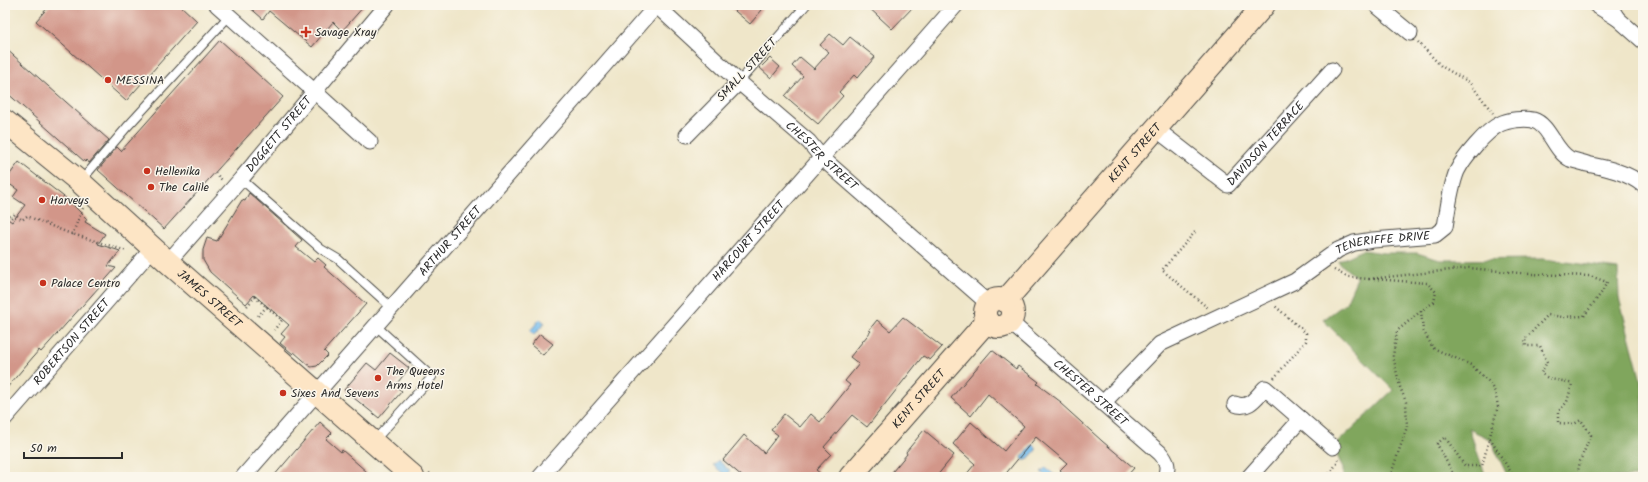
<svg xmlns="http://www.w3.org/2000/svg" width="1648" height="482" font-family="Kalam,sans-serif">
	<rect width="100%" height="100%" fill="#fbf7ec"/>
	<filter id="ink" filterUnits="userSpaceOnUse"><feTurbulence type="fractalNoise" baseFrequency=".025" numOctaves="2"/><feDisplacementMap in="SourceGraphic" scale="8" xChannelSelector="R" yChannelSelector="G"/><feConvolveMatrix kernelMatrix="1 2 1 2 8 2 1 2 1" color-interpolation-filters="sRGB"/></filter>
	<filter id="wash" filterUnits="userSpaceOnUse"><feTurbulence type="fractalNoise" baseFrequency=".012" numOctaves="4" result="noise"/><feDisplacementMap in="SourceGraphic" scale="16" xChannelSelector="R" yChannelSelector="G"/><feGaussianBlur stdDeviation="0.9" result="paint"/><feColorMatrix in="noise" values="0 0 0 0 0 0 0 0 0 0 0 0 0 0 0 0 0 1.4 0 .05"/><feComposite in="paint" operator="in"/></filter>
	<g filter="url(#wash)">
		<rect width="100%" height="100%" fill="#efe6c9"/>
		<polygon fill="#80a65d" stroke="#566844" points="1362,250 1384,253 1417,253 1440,260 1544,259 1618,269 1619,298 1643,388 1643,477 1508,477 1490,439 1469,429 1486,477 1343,477 1343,468 1333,447 1393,390 1323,320 1346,303 1357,278 1338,262"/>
		<g fill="#77bdee" stroke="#51748c">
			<polygon points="540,319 545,323 534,335 530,331"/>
			<polygon points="1033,444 1036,447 1036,450 1027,460 1023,460 1022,457"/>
			<polygon points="718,460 730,471 726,476 713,465"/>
			<polygon points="1046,467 1053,474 1059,477 1046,477 1041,472"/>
		</g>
		<g id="blocks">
			<g fill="#d29689">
				<polygon points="50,5 180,5 197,21 126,101 36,21"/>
				<polygon points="247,5 365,5 342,31 333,22 312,47 269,11 263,19"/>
				<polygon points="728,5 757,5 762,10 750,24"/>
				<polygon points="866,5 915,5 892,29"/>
				<polygon points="830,34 843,45 850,37 875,57 857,78 854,75 839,92 843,96 818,124 785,96 803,76 792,66 800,57 814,69 829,52 820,45"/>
				<polygon points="220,40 283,97 164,229 98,170 117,147 121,151"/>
				<polygon points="5,48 109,140 89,163 87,160 85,162 5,91"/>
				<polygon points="770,58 780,67 771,78 760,68"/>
				<polygon points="19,162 68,200 87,219 85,222 105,234 98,244 120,251 108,266 116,268 41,352 39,350 5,390 5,217 12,222 25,205 13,197 18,190 5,181"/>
				<polygon points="249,193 302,240 296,247 314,262 318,258 326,265 324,267 366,304 324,351 328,355 317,366 311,367 294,352 293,354 280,343 285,337 281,334 289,325 254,295 246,304 210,272 203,260 203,250 207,238 217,241 242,200 245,201"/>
				<polygon points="903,317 942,347 930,360 923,356 867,427 852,415 824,447 831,454 816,470 825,477 743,477 723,460 744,435 764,453 778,435 771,430 784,414 800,427 811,414 820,422 850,385 845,381 859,364 850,357 871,331 869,330 877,320 890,331"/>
				<polygon points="540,334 553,344 543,355 531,345"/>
				<polygon points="992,350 1016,369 1018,366 1039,382 1037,384 1061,402 1060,403 1102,441 1134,468 1126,477 1068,477 1060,470 1067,463 1036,437 1003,477 964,477 975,464 953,444 971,422 1004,451 1024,426 988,394 971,416 951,398"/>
				<polygon points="390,353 409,368 395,386 402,391 379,418 344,390 367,363 376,370"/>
				<polygon points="320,422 332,433 326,439 341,452 342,450 367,472 362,477 273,477"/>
				<polygon points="924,430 954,455 936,477 888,477 907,454 906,452"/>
			</g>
		</g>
	</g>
	<g filter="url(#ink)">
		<use href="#blocks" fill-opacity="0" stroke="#484743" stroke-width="1"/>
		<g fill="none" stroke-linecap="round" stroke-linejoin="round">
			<defs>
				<g id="lane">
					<polyline points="739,82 806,5"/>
					<polyline points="241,179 321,249 338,259 391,307"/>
					<polyline points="80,182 127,127 229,16"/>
					<polyline points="374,441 432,377 375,325"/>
				</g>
				<g id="street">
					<polyline points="217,5 314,91 370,142"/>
					<path id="s1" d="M656,5L739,82L809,142L822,158L989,304"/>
					<polyline points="1376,5 1410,33"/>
					<polyline points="1596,5 1617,18 1609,5"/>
					<polyline points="1617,18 1643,41"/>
					<path id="s2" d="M1156,129L1228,185L1332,70"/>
					<polyline points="687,135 739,82"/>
					<path id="s3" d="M168,262L241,179L387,5"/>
					<path id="s4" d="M1010,322L1160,453C1167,461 1169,467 1165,477"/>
					<path id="s5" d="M1103,403L1160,344L1295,281L1338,250L1354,243L1373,240L1435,235L1445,227C1448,208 1450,188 1457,171C1464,157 1486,131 1500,124C1508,120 1524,118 1533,120C1550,125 1554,151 1570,159C1575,161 1582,162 1587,164C1606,168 1627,172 1643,185"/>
					<path d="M1235,404C1249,410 1256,397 1265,388L1333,447"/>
					<path id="s6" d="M5,418L153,248"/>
					<path id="s7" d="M243,477L657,5"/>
					<path id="s8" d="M540,477L956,5"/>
					<polyline points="1249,477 1301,419"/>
				</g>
				<g id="secondary">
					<path id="s9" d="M5,121L80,182L168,262L413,477"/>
					<circle cx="999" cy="313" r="14"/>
					<path id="s10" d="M1005,301L1264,5"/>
					<path id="s11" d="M850,477L987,321"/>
				</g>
			</defs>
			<use href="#lane" stroke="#484743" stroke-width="10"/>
			<use href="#street" stroke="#484743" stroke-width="17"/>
			<use href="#secondary" stroke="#484743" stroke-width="24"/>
			<g stroke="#484743" stroke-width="2.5" stroke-dasharray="1 3" stroke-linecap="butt">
				<polyline points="1418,42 1441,66 1469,82 1493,113"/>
				<polyline points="215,173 223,181"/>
				<polyline points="5,213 11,218 15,214 22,220 27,216 66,232 127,251"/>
				<polyline points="1195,232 1162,270 1208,308"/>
				<polyline points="72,235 83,208"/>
				<polyline points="1334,270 1348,277 1369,279"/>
				<path d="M1369,279L1469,268L1530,274L1590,276L1607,282L1602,292L1584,316L1563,317L1548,315L1525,339L1526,346H1540L1547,362L1541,373C1552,383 1559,378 1572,384L1567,402L1558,412V423L1574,424L1581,420L1591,435L1580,461L1577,477"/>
				<polyline points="1374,279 1427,283 1436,292 1434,302 1421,311 1397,331 1393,356 1400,387 1406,402 1407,427 1390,477"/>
				<polyline points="247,306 255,297 282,320 274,330"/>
				<polyline points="1421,311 1423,330 1433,348 1471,365 1488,381 1495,392 1498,406 1482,466 1465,466 1445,437 1437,444 1455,477"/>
				<polyline points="258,316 269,304"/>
				<polyline points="1274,378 1306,341 1306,333 1275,306"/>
				<polyline points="1490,439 1514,477"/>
				<polyline points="429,473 434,477"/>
				<polyline points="1327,477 1338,462 1337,459"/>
			</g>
			<use href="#lane" stroke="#fff" stroke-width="8"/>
			<use href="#street" stroke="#fff" stroke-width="15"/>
			<use href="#secondary" stroke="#fde5c5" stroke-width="22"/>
		</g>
	</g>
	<g fill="#c8321e" stroke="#fbf7ec" stroke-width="1.5">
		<path d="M304 26h4v4h4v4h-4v4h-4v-4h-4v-4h4z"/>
		<circle cx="108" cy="80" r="4"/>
		<circle cx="147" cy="171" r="4"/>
		<circle cx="151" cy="187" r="4"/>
		<circle cx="42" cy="200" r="4"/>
		<circle cx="43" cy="283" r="4"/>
		<circle cx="378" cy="378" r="4"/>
		<circle cx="283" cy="393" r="4"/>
	</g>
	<g text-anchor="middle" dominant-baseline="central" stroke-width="3" stroke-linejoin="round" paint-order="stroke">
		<g font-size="12" fill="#2b2b2b" stroke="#fbf7ec" text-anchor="start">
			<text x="315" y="32">Savage Xray</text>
			<text x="116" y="80">MESSINA</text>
			<text x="155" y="171">Hellenika</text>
			<text x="159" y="187">The Calile</text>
			<text x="50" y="200">Harveys</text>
			<text x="51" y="283">Palace Centro</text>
			<text x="386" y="371">The Queens<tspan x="386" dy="14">Arms Hotel</tspan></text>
			<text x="291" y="393">Sixes And Sevens</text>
		</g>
		<g font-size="12" fill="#2b2b2b" stroke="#fbf7ec">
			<text transform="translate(747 70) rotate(-47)">SMALL STREET</text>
			<text stroke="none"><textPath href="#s3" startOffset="169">DOGGETT STREET</textPath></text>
			<text stroke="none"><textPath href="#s2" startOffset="147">DAVIDSON TERRACE</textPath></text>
			<text stroke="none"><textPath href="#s10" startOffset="197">KENT STREET</textPath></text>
			<text stroke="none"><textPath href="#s1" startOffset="224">CHESTER STREET</textPath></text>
			<text stroke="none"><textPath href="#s7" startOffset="314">ARTHUR STREET</textPath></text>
			<text stroke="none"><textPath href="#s8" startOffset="315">HARCOURT STREET</textPath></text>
			<text stroke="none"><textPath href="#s5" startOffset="330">TENERIFFE DRIVE</textPath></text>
			<text stroke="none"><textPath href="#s9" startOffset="271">JAMES STREET</textPath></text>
			<text stroke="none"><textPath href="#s6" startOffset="101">ROBERTSON STREET</textPath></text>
			<text stroke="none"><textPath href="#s4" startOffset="107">CHESTER STREET</textPath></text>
			<text stroke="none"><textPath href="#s11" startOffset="104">KENT STREET</textPath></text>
		</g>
	</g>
	<rect width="1648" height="482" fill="none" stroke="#fbf7ec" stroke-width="20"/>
	<path d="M24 452v6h98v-6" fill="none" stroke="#2b2b2b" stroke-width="2"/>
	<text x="30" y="452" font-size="12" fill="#2b2b2b" stroke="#fbf7ec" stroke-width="3" paint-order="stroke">50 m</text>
</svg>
